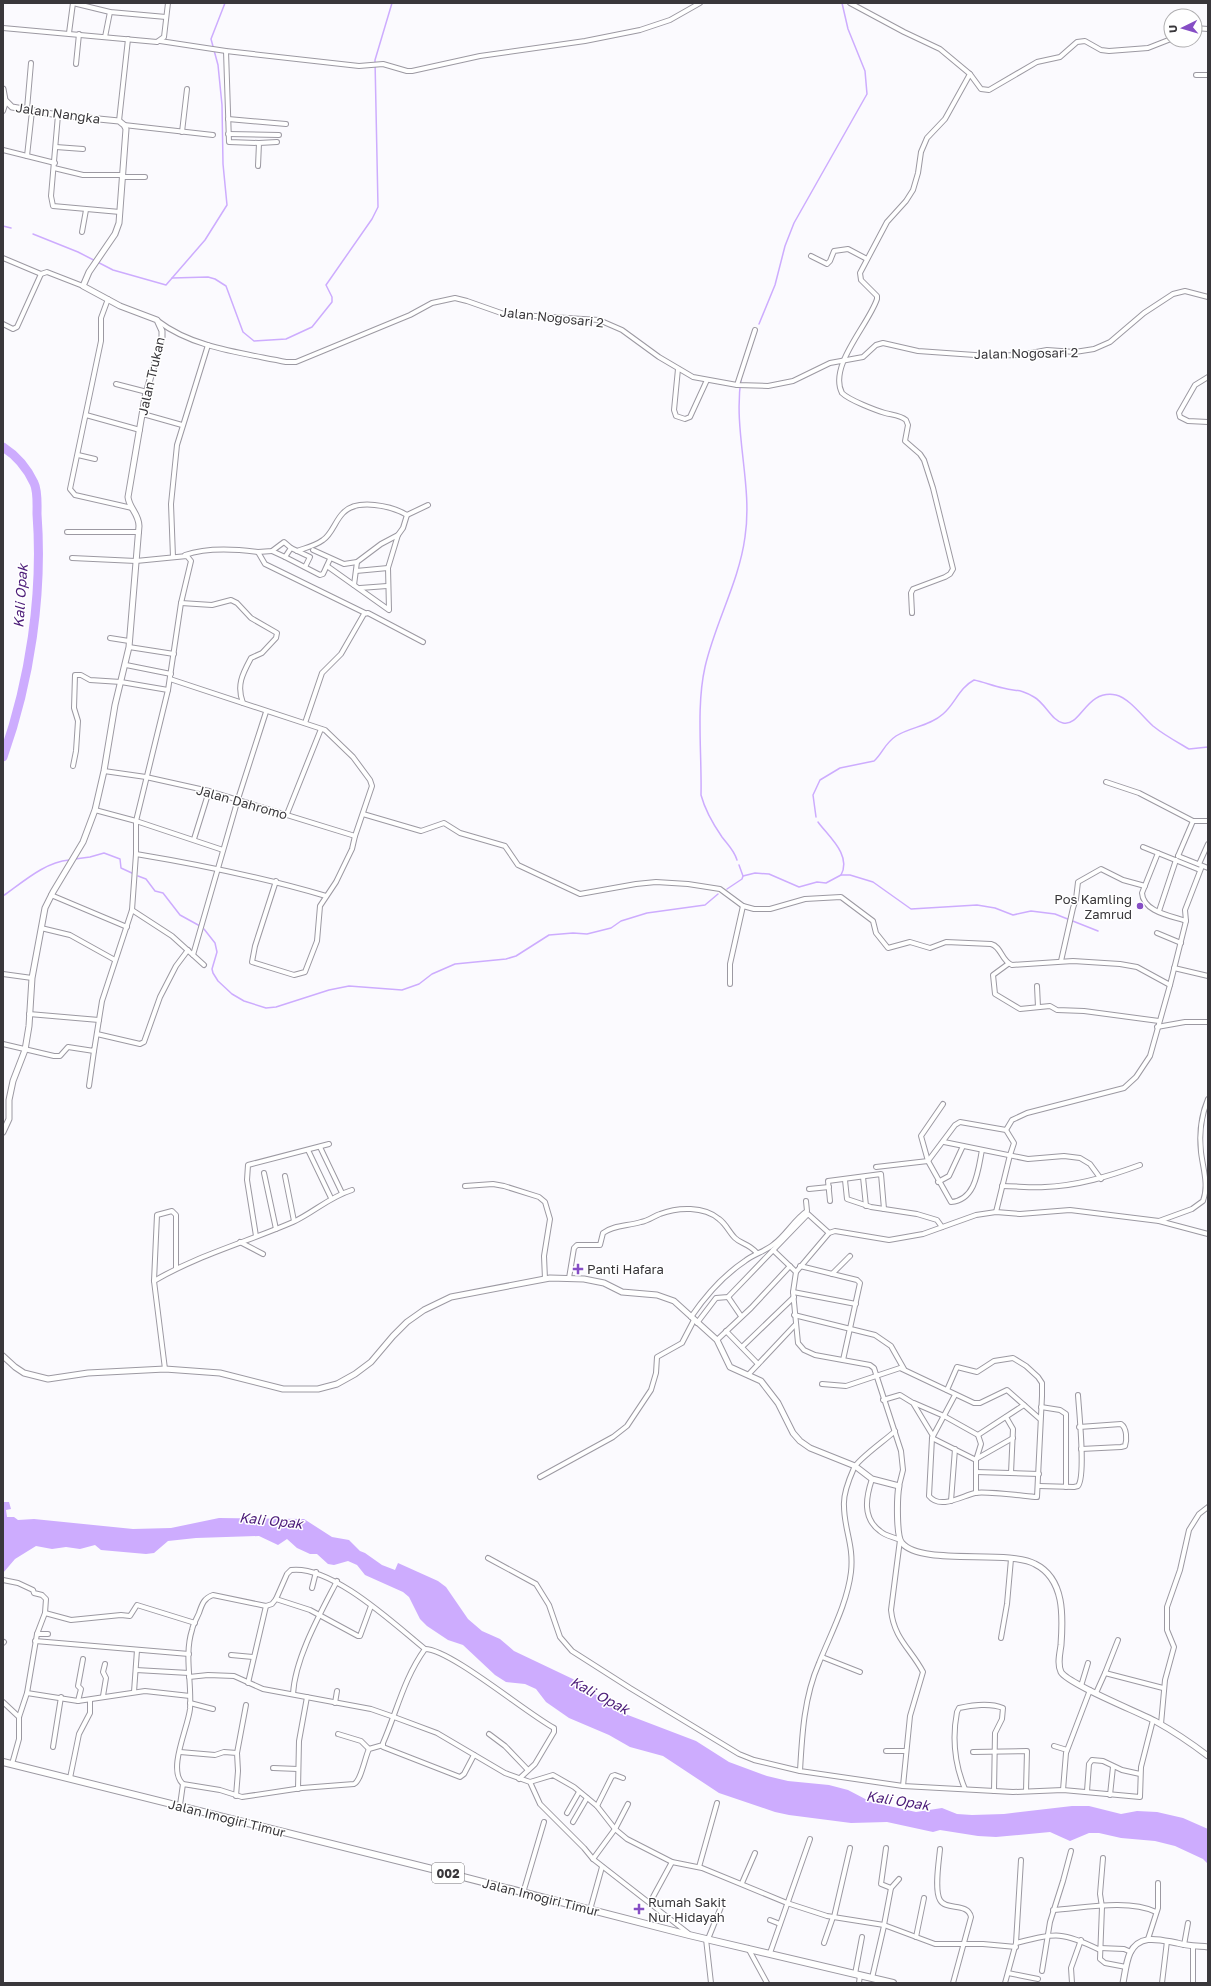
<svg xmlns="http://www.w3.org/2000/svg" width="1211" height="1986" font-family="'Golos Text',sans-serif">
	<rect width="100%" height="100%" fill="#fbfafe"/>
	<polygon fill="#cdacfe" points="3,1502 9,1502 11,1509 6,1510 7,1517 14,1517 18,1520 34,1519 133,1529 171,1528 219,1518 304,1519 332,1537 349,1540 360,1551 365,1553 382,1565 395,1570 398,1563 438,1581 446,1587 468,1619 482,1631 500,1639 514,1651 575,1680 620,1712 696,1741 729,1762 767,1776 788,1781 829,1785 848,1790 871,1802 916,1812 942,1808 957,1814 972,1815 1004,1814 1072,1806 1089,1806 1121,1814 1137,1811 1157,1812 1183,1818 1208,1829 1208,1864 1203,1859 1175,1846 1155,1841 1121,1838 1099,1833 1089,1833 1070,1841 1050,1832 996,1837 978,1836 940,1830 933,1832 887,1822 851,1823 789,1815 775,1812 719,1793 663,1756 630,1747 609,1735 569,1718 546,1702 536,1689 525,1684 506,1682 495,1675 463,1645 448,1640 427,1626 420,1619 409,1597 403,1592 365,1575 357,1565 348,1561 334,1565 328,1564 317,1554 310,1554 297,1548 287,1539 278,1545 259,1536 196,1538 168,1541 154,1553 146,1554 101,1550 95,1545 80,1549 66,1547 52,1549 36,1546 15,1559 3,1573"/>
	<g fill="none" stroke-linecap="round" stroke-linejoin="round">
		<g stroke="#cdacfe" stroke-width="1.5">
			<polyline points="3,226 11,228"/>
			<polyline points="33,234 78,252 113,270 166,285 205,240 227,205 223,164 222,105 218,65 211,39 225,3"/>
			<polyline points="172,278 208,277 215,279 226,286 243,332 254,341 286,339 312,327 332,302 332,297 326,285 372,219 378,207 375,60 392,3"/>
			<polyline points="759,324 775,285 785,246 794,223 867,94 865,71 848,29 842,3"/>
			<path d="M816,817L813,795L820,780L840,768L874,761C883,753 884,744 896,736C910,727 930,726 943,714C955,704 959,688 974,680C984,682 993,686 1003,688C1017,692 1019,688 1034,697C1045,703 1052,721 1063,723C1081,727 1086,689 1116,695C1129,698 1143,717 1153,726C1164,735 1177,742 1189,749L1208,747"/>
			<path d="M818,822C828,836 852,855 841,875"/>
			<polyline points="75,859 90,857 104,853 120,859 121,868 134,874"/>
			<path d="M737,860C734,850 728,845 722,837C713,824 705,810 701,795C702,754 696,707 705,667C715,623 739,582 745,537C753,485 733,432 741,379"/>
			<polyline points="138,876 146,879 155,891 163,893 180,915 200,926"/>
			<polyline points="743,876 755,873 769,874 799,887 817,882 826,883 841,875 850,875 873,882 911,909 977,905 995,908 1013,915 1031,911 1055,914 1098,931"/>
			<polyline points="727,889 742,879 743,876 739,865"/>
			<path d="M3,896C23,882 45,862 69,860"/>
			<polyline points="204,929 215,943 217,952 212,969 213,973 218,981 232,994 244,1001 266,1008 276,1007 329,990 349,986 402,990 419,984 432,974 455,964 506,959 516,956 549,935 573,933 587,934 611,928 621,921 647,913 705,905 718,894"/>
		</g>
		<path stroke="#cdacfe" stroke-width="9" d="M3,447C17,456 27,468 34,483C38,491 37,505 37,514C43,594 30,681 3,757"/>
		<defs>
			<g id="minor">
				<polyline points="73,3 110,12 166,17"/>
				<path d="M850,3L904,32L940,49L970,74L945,119L927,138L921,152L918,173L913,190L906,201L887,222L860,273L861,280L877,296V299C869,324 828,366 842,393C849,400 875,410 885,413C892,415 900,415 906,420L908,425L905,441L920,454L924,460L933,488L953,569L950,574L945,577L913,589L911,593L912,613"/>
				<polyline points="3,28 157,42 164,37 168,3"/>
				<polyline points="1195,28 1208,29"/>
				<polyline points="69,33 73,3"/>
				<polyline points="105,37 110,12"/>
				<polyline points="160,41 226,51 359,66 383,64 407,71 412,71 480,56 585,41 640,30 670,20 700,3"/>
				<polyline points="226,51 229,142 259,143"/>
				<polyline points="76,64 79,34"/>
				<polyline points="970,74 981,89 989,90 1037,62 1060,57 1077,42 1085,41 1101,50 1109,51 1148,48 1171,39"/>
				<polyline points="1196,75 1208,75"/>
				<polyline points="27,109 31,63"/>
				<polyline points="3,111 6,102"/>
				<polyline points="58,115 51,196 53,206 120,212"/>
				<polyline points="228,119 286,124"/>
				<polyline points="119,121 128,39"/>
				<polyline points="124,125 213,135"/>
				<polyline points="182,132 187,89"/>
				<polyline points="228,134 279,135"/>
				<polyline points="56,147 83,149"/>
				<polyline points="3,150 55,163"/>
				<polyline points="27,156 32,111"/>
				<polyline points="258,166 259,143 277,142"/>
				<polyline points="54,168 83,175 123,175"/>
				<polyline points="123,177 145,177"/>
				<polyline points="82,232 86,210"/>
				<polyline points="811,256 827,264 830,261 834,251 848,249 867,259"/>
				<polyline points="3,258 41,274 47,272 83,286"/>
				<polyline points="108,299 101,318 101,341 70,489 75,495 132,508"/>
				<path d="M158,321C193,348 243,353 286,362H296L410,315L432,303L455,298L467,301L504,314L599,320L622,330L659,357L693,377L737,385L768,386L793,381L830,363L863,357L876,345L883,343L918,351L989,356L1020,355L1047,350L1075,352L1094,349L1110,342L1144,313L1173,294L1185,291L1208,297"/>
				<polyline points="3,324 13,329 17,327 41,274"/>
				<polyline points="678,369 674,410 676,416 685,419 690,417 707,380"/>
				<polyline points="1208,377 1195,385 1179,413 1180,417 1188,421 1208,422"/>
				<polyline points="116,384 147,392"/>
				<polyline points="737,385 755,330"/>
				<polyline points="143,414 182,425"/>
				<polyline points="86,415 140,430"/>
				<polyline points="78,455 95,459"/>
				<polyline points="67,532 139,532"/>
				<polyline points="313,550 344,564 357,562 381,544 398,535 403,528 407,515"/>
				<polyline points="272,551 285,557 291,548"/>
				<path d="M297,551C305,548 315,546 323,540C332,534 335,521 343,513C357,498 392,506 407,515L428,505"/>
				<polyline points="258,552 272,551 284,542 291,548 310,557 305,567"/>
				<path d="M185,555C208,547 235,549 258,552L265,564L365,613"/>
				<polyline points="173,557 171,504 177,445 208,345"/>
				<polyline points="285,557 320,575 323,574 330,559"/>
				<polyline points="327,566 389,610 388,568 398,535"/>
				<polyline points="356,571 388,568"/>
				<polyline points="354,585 357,562"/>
				<polyline points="360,588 387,586"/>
				<path d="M181,603L212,605L231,600L237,603L251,618L277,633L276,638L262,653L251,658C243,673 236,685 243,703"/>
				<polyline points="110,638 129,641"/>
				<polyline points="129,647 174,654"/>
				<polyline points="126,665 171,674"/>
				<polyline points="305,723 322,673 341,654 364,614 368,613 423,642"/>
				<polyline points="73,766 76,751 78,721 74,708 75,675 81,675 90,680 121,682 168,690"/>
				<polyline points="104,771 146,777 209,791 355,836 372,786 370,780 353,757 325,730 170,679"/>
				<polyline points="1106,782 1139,793 1193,821"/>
				<polyline points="95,810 136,821 223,850"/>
				<polyline points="287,814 321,729"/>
				<path d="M363,814L421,831L444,823L460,833L505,846L518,865L580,894L636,884L656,882L688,884L720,889L743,906L754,909H770L805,899L841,897L873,921L876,933L888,948L910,942L930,948L946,942L991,944C1002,947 1001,961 1012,965L1073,961L1120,964L1137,967L1170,985"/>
				<polyline points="1193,821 1208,821"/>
				<polyline points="194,839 209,791"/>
				<polyline points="1143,847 1200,870"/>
				<path d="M1158,853L1142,893C1143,912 1172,916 1186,921"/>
				<path d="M136,854C202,865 262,877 326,896"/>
				<polyline points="1178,856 1193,821"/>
				<polyline points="1178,856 1208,868"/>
				<polyline points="1199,864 1208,844"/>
				<polyline points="276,881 255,946 252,962 294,975 305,972 317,941 320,906 336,882 352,849 355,836"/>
				<polyline points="51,895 127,927"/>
				<polyline points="132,910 172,936 204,965"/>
				<polyline points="1159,911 1176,860"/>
				<polyline points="41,928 70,935 115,960"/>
				<polyline points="1157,933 1181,943"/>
				<polyline points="193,955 238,799 266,712"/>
				<polyline points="1061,961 1073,908 1076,899 1078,882 1101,869 1123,880 1145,886"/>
				<polyline points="1008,964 993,975 995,994 1020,1009 1050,1006 1057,1010 1084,1011 1159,1021"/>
				<polyline points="1174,968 1208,976"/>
				<polyline points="3,974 32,978"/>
				<polyline points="730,984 730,964 743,906"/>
				<polyline points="1037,986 1038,1007"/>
				<polyline points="29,1014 99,1020"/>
				<polyline points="1157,1027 1185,1022 1208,1022"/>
				<polyline points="97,1034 140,1044 144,1042 160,997 176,966 188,950"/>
				<polyline points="3,1044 54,1056 60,1056 68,1047 94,1051 102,1001 132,910 136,854 136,821 168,690 181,603 191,561 187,556 136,561 72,558"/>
				<polyline points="89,1086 94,1051"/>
				<path d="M943,1104L921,1136L928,1161L951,1202C976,1200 978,1170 982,1150"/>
				<polyline points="1006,1130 1012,1120 1027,1113 1124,1088 1136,1077 1150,1056 1170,985 1186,921 1185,910 1202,866"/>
				<polyline points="944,1142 1028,1159 1064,1156 1080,1158 1090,1164 1101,1179"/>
				<polyline points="320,1147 342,1193"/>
				<polyline points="308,1150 331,1198"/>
				<polyline points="876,1167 928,1161 955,1125 960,1122 1006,1130 1014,1143 1010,1155 996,1212"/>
				<polyline points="264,1173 276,1229"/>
				<polyline points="285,1176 294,1221"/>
				<polyline points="863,1177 866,1206"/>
				<polyline points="845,1180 847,1199 871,1207 917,1214 937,1220 942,1227"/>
				<polyline points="938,1182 949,1176 963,1146"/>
				<polyline points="465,1186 493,1184 504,1186 539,1197 545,1202 550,1219 544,1256 545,1279"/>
				<path d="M1002,1186C1016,1186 1031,1188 1045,1187C1078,1186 1110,1176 1140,1165"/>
				<polyline points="809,1189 829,1187"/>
				<polyline points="830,1201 828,1181 881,1174 884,1209"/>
				<path d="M1159,1221L1192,1209L1203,1201C1209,1185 1203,1169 1201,1152C1199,1134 1201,1116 1208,1099"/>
				<polyline points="256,1236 247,1180 248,1165 329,1144"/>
				<polyline points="240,1242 263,1254"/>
				<polyline points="773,1250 796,1272"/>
				<polyline points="800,1266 857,1280 860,1283 843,1360"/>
				<polyline points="832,1274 850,1256"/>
				<path d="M569,1278L574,1248L577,1245H600L603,1233C613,1225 628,1226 641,1222C648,1221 654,1216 660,1214C678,1207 704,1206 719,1219C726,1224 729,1232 735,1238C741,1244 748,1243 757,1253"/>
				<path d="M154,1281C198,1255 247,1242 293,1222C313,1213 329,1197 352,1190"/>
				<polyline points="793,1292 856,1304"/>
				<polyline points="728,1297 741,1316"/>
				<polyline points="794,1315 875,1335 891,1346 904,1369"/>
				<path d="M691,1317C706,1295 724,1275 745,1261C754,1254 766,1251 774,1244C786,1235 794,1220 807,1211L806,1201"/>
				<polyline points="697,1323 716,1298 728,1297 808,1214 829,1233"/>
				<polyline points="726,1331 758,1364"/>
				<polyline points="717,1340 751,1308 790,1266"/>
				<polyline points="742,1347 794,1297"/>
				<polyline points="165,1369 154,1281 157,1215 172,1211 176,1215 176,1268"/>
				<polyline points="748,1375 795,1325"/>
				<polyline points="822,1384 846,1386 900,1368 974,1403 980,1403 1007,1390 1040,1419"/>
				<path d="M947,1390L957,1367L977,1372L994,1361L1013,1358L1026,1366L1038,1377L1042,1383V1396L1037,1497C1024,1496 986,1491 975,1493C962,1496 940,1510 929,1496L932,1438L955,1395"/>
				<polyline points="883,1400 900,1395 913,1403 933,1436"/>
				<polyline points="914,1403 944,1416 978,1435 981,1444 976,1460 976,1493"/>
				<polyline points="1041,1407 1060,1410 1066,1414 1066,1487"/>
				<polyline points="1006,1417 1013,1429 1011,1473"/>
				<path d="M1079,1427L1121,1424C1127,1428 1127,1440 1125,1446L1121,1447L1081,1449"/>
				<path d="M895,1431C887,1439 858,1459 854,1468C850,1477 843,1495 844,1506C844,1529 854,1545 851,1572C847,1604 831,1633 819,1663C804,1697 802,1735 800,1771L903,1786L1013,1792L1063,1790L1140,1797L1141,1767L1153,1720"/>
				<polyline points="978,1435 1024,1405"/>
				<polyline points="932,1438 976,1460"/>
				<polyline points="976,1459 1013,1438"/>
				<polyline points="976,1472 1039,1474"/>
				<polyline points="540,1477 613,1437 627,1426 651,1390 656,1373 657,1357 682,1343 694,1320"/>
				<path d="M872,1479C866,1497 862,1518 880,1531C885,1536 894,1537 900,1540L891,1610C894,1639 911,1649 923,1672L910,1716L903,1786"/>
				<polyline points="899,1486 903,1470 901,1451 874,1368 870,1365 815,1355 804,1350 798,1343 793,1292 796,1272 829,1233 835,1231 889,1240 923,1234 976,1215 996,1212 1020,1214 1070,1210 1159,1221 1208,1234"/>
				<path d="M1039,1486L1074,1487L1078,1486C1086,1476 1079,1412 1078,1395"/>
				<polyline points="951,1501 955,1449"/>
				<polyline points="488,1558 536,1584 549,1605 560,1637 572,1651 630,1688 739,1754 754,1760 800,1771"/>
				<polyline points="3,1580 18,1583 33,1590 34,1593 42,1595 46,1599 45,1613 37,1634 27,1693 19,1717 19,1739 12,1764"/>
				<polyline points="312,1588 316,1572"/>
				<path d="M276,1599L287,1574L291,1570C332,1565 394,1624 425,1649"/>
				<polyline points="45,1613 71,1620 121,1615 130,1616 137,1605 195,1623"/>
				<polyline points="37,1634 48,1634"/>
				<polyline points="1001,1638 1007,1604 1011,1559"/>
				<polyline points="35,1641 189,1654"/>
				<polyline points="3,1643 4,1642"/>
				<polyline points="231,1655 253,1657"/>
				<polyline points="822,1657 860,1672"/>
				<polyline points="136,1670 189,1673"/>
				<polyline points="1105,1673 1118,1640"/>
				<polyline points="189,1677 208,1675 234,1676 263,1689 371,1709 394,1717 437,1733 505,1773 530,1782 540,1804 584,1848 593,1859 688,1933"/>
				<polyline points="248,1683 266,1606"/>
				<polyline points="1081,1686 1088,1663"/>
				<polyline points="134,1692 137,1650"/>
				<polyline points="27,1693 78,1701 145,1691 190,1696"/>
				<polyline points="1096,1693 1105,1673 1163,1688"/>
				<path d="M293,1694C295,1658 320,1614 337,1581"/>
				<polyline points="103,1696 106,1678 103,1672 105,1664"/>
				<polyline points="78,1701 81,1689 78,1686 83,1659"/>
				<polyline points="3,1702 19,1717"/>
				<polyline points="190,1703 213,1709"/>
				<polyline points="335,1703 337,1691"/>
				<polyline points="1161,1724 1165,1680 1174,1647 1167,1630 1167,1607 1180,1570 1189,1530 1199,1514 1208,1507"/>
				<polyline points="338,1734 361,1741 369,1749"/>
				<polyline points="489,1734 505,1746 528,1770"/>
				<polyline points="1054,1746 1067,1750"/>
				<polyline points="53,1747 61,1697"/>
				<polyline points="886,1751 906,1751"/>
				<polyline points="180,1752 215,1755 224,1752 237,1753 238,1771 236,1796"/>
				<polyline points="973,1752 1027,1751 1026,1791"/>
				<polyline points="237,1753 246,1705"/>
				<path d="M474,1755L464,1774L460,1777L383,1747V1743C397,1711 404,1678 425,1649C450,1649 526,1713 554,1728V1732L535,1764L519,1779"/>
				<polyline points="273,1768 298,1769"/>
				<polyline points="70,1778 79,1734 90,1713 90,1700"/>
				<polyline points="530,1782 553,1775 574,1787 597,1806 615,1829 627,1839 672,1862 702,1868 787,1903 827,1916 884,1925 935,1944 983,1944 1016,1947"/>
				<path d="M183,1784C167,1770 188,1728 190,1709C192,1683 184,1655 192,1630C193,1624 197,1618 199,1613C202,1604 204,1598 213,1595L266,1606L272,1604L276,1599L310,1610L358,1636H360L371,1606"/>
				<polyline points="298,1789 299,1741 307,1697"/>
				<path d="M965,1789C955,1765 952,1738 957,1712L959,1708C972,1705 991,1703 1003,1708L1002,1719L995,1733L994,1791"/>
				<polyline points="1063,1790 1066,1753 1090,1690"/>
				<polyline points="1087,1791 1089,1764 1092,1760 1103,1761 1122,1770 1140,1774"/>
				<polyline points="1110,1795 1113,1767"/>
				<path d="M180,1805L183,1784L220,1790L242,1797L302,1788L354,1784C361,1781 365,1757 369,1749L383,1745"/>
				<polyline points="597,1806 612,1776 615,1775 623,1778"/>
				<polyline points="567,1813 579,1792"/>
				<polyline points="573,1822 587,1798"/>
				<polyline points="886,1848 881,1884 891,1888"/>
				<path d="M940,1849C939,1861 934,1890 940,1900C946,1911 968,1902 971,1917L953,1983"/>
				<polyline points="1103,1858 1100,1894 1102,1907 1100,1959 1105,1963 1126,1967"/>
				<polyline points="593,1859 615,1829 628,1804"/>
				<polyline points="699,1867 717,1803"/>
				<polyline points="742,1883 755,1853"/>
				<polyline points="523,1893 544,1822"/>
				<polyline points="653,1897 672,1862"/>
				<polyline points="590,1910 602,1867"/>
				<path d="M1053,1910C1084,1908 1128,1899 1156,1912"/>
				<polyline points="834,1917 850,1848"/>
				<polyline points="770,1920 780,1924"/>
				<polyline points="884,1925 891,1888 899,1879"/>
				<polyline points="916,1937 924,1898"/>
				<polyline points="706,1939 711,1983"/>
				<polyline points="708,1939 721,1907"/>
				<polyline points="1148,1939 1158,1908 1158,1883"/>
				<polyline points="824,1943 833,1917"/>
				<polyline points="1016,1943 1021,1860"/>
				<polyline points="1184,1945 1188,1923"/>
				<polyline points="748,1948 767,1983"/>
				<polyline points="1100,1948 1124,1949 1131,1952"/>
				<polyline points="770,1953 810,1839"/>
				<polyline points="1042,1971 1050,1922 1063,1881 1071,1851"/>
				<polyline points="1008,1973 1038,1979"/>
				<polyline points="855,1974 862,1937"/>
				<polyline points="872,1978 884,1926"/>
				<polyline points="859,1983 860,1975"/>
				<path d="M1005,1983L1016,1943C1056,1933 1062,1931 1100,1950"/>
				<polyline points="1072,1983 1071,1968 1081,1940"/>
				<polyline points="1162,1983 1167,1941"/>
				<polyline points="1193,1983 1193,1946"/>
			</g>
			<g id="tertiary">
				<path d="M3,89L5,100L12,107L58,115L119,121L124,125L126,129L119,223L115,234L89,272L83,286L120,306L157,320L162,331V337L145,397L128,497C129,508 139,514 139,526L129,647L115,705L104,771L95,810L83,842L53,892L45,908L32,978L29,1026L25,1050L13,1081L9,1100V1119L3,1132"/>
				<path d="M3,1356L15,1367L24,1373L48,1379L88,1373L165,1369L220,1373L283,1389H318L337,1384L355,1374L371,1362L393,1336L407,1322L424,1310L451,1297L550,1278L584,1279L604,1283L622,1292L657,1295L674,1301L717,1340L730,1367L761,1381L778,1403L793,1433L800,1441L810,1448L855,1466L872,1479L899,1486C897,1496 896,1537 902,1543C921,1566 1008,1549 1035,1564C1065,1579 1063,1617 1061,1645C1060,1653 1057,1664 1061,1672C1068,1684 1138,1712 1155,1721C1173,1731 1191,1743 1208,1756"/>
				<path d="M1123,1983C1125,1973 1126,1962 1130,1953C1140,1933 1160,1940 1177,1943C1187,1946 1198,1946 1208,1947"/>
			</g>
			<polyline id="primary" points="3,1762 436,1870 689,1935 893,1983"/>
		</defs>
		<use href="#minor" stroke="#9c99a2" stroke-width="6"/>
		<use href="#tertiary" stroke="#9c99a2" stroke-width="7"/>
		<use href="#primary" stroke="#9c99a2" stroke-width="8"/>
		<use href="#minor" stroke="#fff" stroke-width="4"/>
		<use href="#tertiary" stroke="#fff" stroke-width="5"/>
		<use href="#primary" stroke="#fff" stroke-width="6"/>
	</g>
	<g fill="#864ec5" stroke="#fff" stroke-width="1.5">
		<circle cx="1140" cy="906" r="4"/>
		<path d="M576 1263h4v4h4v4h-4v4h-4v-4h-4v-4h4z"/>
		<path d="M637 1903h4v4h4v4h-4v4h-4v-4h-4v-4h4z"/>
	</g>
	<g text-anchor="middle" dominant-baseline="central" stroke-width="3" stroke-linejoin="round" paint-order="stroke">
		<rect fill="#fff" stroke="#747376" stroke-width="1" x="432" y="1863" width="32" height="20" rx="3"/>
		<g font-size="12" font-weight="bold" fill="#39373b">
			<text x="448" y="1873">002</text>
		</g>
		<g font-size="13" fill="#39373b" stroke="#fff">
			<text transform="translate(58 113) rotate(8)">Jalan Nangka</text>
			<text transform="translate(552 317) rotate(6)">Jalan Nogosari 2</text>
			<text transform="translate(1026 353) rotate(-1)">Jalan Nogosari 2</text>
			<text transform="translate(151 376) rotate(-77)">Jalan Trukan</text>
			<text transform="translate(242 802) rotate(16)">Jalan Dahromo</text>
			<text transform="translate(227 1818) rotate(14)">Jalan Imogiri Timur</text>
			<text transform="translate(541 1897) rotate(14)">Jalan Imogiri Timur</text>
		</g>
		<g font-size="13" fill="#39373b" stroke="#fff" text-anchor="start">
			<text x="1132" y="899" text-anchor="end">Pos Kamling<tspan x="1132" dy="15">Zamrud</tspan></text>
			<text x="587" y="1269">Panti Hafara</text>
			<text x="648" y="1902">Rumah Sakit<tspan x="648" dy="15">Nur Hidayah</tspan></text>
		</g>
		<g font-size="14" font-style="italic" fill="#4b1b78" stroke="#fff">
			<text transform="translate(20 596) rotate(-86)">Kali Opak</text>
			<text transform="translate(271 1520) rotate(6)">Kali Opak</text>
			<text transform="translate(600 1695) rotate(28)">Kali Opak</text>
			<text transform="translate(898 1800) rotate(9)">Kali Opak</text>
		</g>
	</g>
	<rect width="1211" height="1986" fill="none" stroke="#39373b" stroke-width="8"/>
	<g transform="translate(1183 28) rotate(265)"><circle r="19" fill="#ffffff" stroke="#b0afb1"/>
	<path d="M0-3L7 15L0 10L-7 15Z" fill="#864ec5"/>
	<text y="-6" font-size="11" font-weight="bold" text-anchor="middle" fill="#39373b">U</text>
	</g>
</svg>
